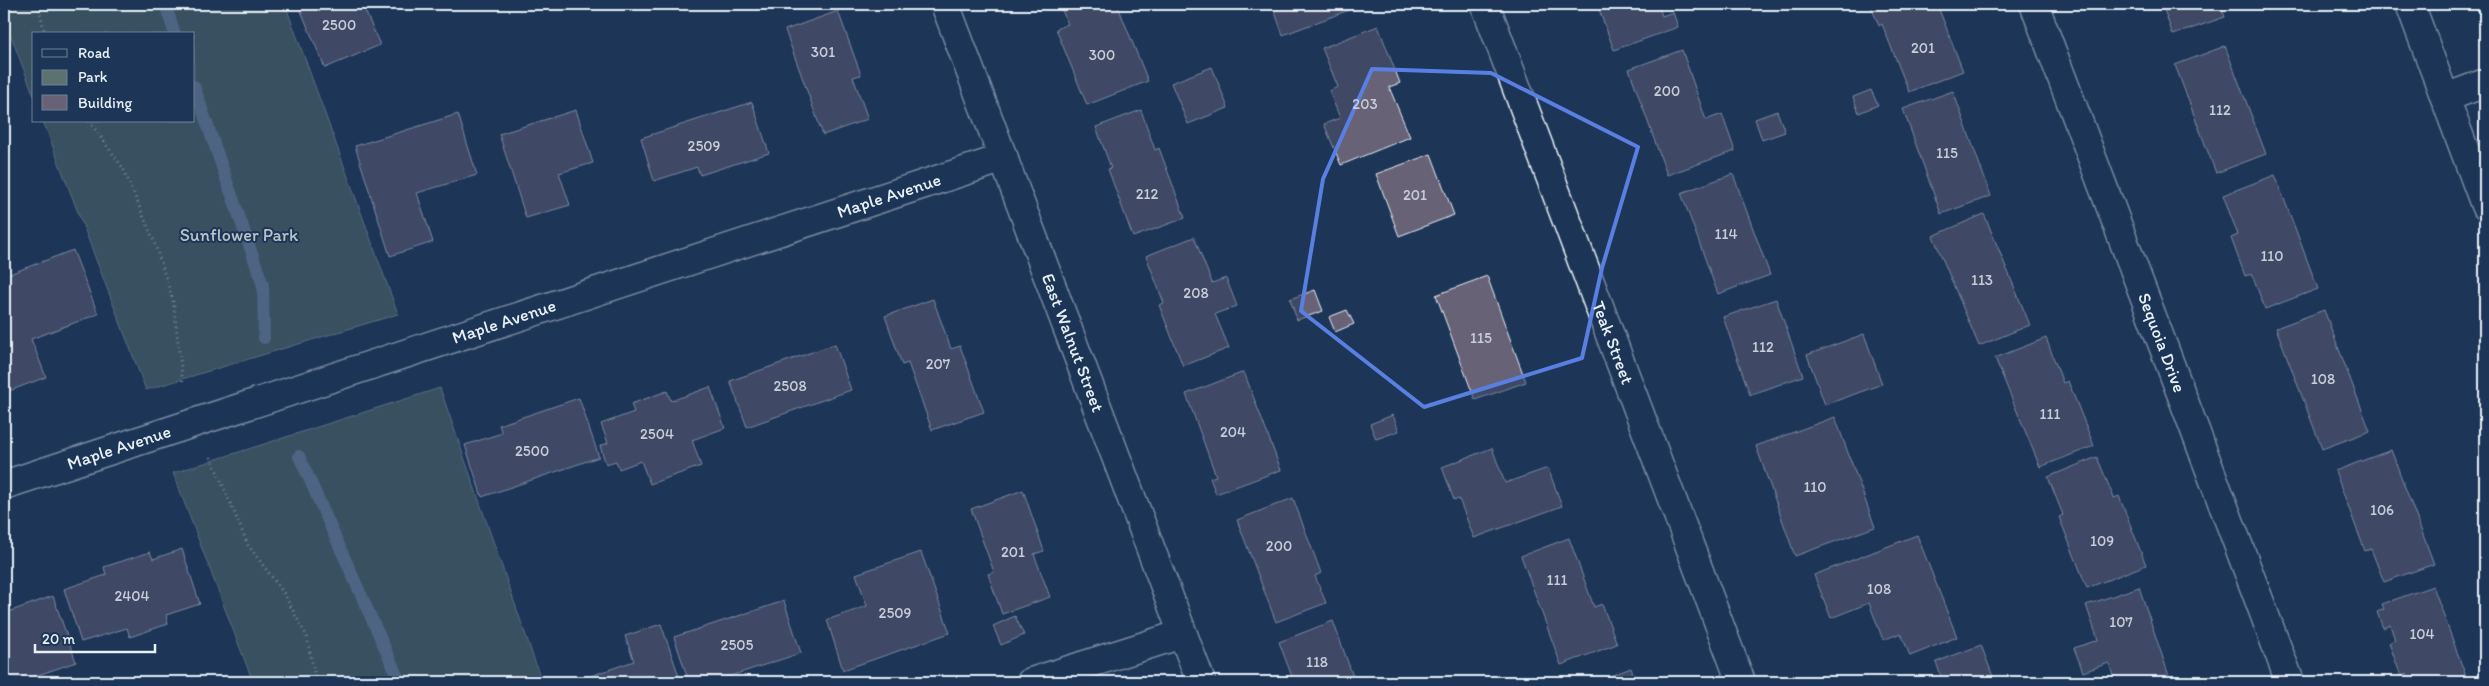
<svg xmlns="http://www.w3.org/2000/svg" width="2489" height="686" font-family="Itim,sans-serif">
	<rect width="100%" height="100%" fill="#1d3557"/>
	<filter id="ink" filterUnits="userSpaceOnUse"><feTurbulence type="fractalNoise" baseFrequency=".02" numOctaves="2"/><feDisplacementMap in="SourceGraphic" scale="10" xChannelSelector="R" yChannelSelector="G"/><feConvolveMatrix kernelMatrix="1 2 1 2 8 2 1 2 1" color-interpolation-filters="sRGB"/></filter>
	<g filter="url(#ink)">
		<g fill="#5b726e" stroke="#a2b2b3">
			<polygon points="4,4 285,4 398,314 146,390 43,121 194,121 194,34 34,34 34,96 4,18"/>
			<polygon points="440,388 542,682 253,682 173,473"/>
		</g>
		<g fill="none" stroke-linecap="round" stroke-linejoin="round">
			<g stroke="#889eb8" stroke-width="12">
				<polyline points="165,4 175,34"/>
				<polyline points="194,86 263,285 264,338"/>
				<polyline points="299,456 400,682"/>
			</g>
		</g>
		<g fill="#686277" stroke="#e8f1f8">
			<polygon points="298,4 369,4 363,6 380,45 325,68"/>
			<polygon points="1066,4 1117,4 1148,81 1087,105 1056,29 1068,24 1060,6"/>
			<polygon points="1272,4 1365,4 1283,35"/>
			<polygon points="1597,4 1658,4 1662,16 1673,12 1678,27 1614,50"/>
			<polygon points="1870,4 1937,4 1963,71 1909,92 1882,24 1879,26"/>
			<polygon points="2162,4 2220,4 2225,17 2173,35"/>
			<polygon points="838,11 861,75 853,77 868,119 823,135 785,30"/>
			<polygon points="1378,26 1400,83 1389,87 1410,137 1341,165 1324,124 1340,118 1329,91 1338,87 1322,48"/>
			<polygon points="2225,46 2266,154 2216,173 2175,65"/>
			<polygon points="1682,50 1706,120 1722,114 1735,151 1667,175 1629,69"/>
			<polygon points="1212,67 1228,108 1188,124 1171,83"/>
			<polygon points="1871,90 1878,105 1859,113 1853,97"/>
			<polygon points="1953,91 1991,196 1941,214 1903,109"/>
			<polygon points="752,102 769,153 700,175 697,167 654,181 641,138"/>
			<polygon points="576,110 593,163 559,173 570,205 526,218 499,134"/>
			<polygon points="1141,110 1155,150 1159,148 1185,218 1133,237 1108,169 1111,168 1096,127"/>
			<polygon points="1777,111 1785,132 1762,140 1755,119"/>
			<polygon points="458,114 477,175 417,193 433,242 390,256 355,146"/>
			<polygon points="1431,154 1454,215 1399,236 1376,174"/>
			<polygon points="1733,174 1770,275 1718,294 1681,193"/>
			<polygon points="2275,175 2318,289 2265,309 2252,274 2245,276 2231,238 2238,235 2223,195"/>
			<polygon points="1984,214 2030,325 1979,346 1933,236"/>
			<polygon points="1194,237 1212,283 1226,278 1237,306 1215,314 1229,348 1183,366 1159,305 1164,303 1146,256"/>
			<polygon points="73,250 98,314 31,339 46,377 4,393 4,276"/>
			<polygon points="1487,276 1526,382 1475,400 1436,295"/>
			<polygon points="1315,290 1323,311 1297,320 1290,299"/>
			<polygon points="933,299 951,349 960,346 984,412 932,430 908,363 902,365 885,316"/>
			<polygon points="1776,299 1803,376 1750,395 1723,317"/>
			<polygon points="1347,310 1354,324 1335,332 1329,317"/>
			<polygon points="2324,310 2370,431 2322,449 2276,328"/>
			<polygon points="1864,334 1882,384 1825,405 1807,355"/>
			<polygon points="2046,338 2063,383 2068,381 2094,446 2040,467 1995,358"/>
			<polygon points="835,344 851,390 747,427 730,381"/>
			<polygon points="1244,372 1281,470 1216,494 1210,478 1216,476 1186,394"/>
			<polygon points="710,387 725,428 692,440 701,466 650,484 641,461 619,469 616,461 606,464 600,446 608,443 601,424 634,412 631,404 667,391 671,401"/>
			<polygon points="579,398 599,457 482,497 465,445 502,433 499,425"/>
			<polygon points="1393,415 1399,431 1376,439 1370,424"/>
			<polygon points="1835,417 1875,527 1795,556 1756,446"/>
			<polygon points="1492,448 1505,483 1548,468 1562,506 1474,538 1459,499 1454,500 1442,467"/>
			<polygon points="2391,450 2434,564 2384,582 2371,549 2365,551 2335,471"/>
			<polygon points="2097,457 2114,498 2119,496 2146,565 2087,588 2059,517 2063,515 2048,477"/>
			<polygon points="1023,490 1044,551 1034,554 1050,597 1002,614 988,574 994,572 971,509"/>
			<polygon points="1293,498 1321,573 1315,576 1326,603 1276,622 1237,520"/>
			<polygon points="1917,535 1957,637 1910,656 1901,633 1883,640 1869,603 1831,618 1814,575"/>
			<polygon points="1569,538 1594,607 1602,604 1617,644 1561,665 1521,556"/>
			<polygon points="182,549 200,604 166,615 168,624 130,637 127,628 81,642 64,589 106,575 104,567 150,552 153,559"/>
			<polygon points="921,552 950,633 843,670 827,620 867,606 856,574"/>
			<polygon points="2433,586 2468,682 2409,682 2407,674 2401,676 2389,643 2395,640 2390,625 2383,628 2377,612 2384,609 2382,604"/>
			<polygon points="2139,587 2171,682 2115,682 2109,663 2083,672 2074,648 2098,640 2086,605"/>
			<polygon points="53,596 76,662 18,682 4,682 4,603 8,612"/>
			<polygon points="784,601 801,653 712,682 689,682 674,637"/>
			<polygon points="1015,616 1024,635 1001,645 993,626"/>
			<polygon points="1333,621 1355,682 1294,682 1279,642"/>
			<polygon points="661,624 681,682 573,682 634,661 625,636"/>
			<polygon points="1981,645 1995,682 1943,682 1936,662"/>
			<polygon points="1631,668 1636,682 1594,682"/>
		</g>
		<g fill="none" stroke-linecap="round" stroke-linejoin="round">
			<defs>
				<g id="minor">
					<path id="s1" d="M945,4L1201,682"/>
					<path id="s2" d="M1485,4L1741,682"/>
					<path id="s3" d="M2034,4L2290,682"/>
					<polyline points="2445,98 2485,83"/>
					<path id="s4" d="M4,485L1004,158"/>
					<polyline points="1031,682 1182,634"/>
				</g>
				<polyline id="major" points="2410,4 2485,205"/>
			</defs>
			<use href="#minor" stroke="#e8f1f8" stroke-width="31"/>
			<use href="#major" stroke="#e8f1f8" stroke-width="31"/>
			<g stroke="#e8f1f8" stroke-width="3" stroke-dasharray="1 4" stroke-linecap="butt">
				<polyline points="38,4 45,34"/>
				<polyline points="89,121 123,168 153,239 173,300 183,384"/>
				<polyline points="211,457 248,545 283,592 307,637 316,682"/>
			</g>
			<use href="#minor" stroke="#1d3557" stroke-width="28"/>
			<use href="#major" stroke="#1d3557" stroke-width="28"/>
		</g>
	</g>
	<path d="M0 0H2489V686H0ZM1372,69L1491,73L1638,147L1602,268L1582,358L1424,407L1301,311L1323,179Z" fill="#1d3557" fill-opacity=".55" fill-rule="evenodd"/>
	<path fill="none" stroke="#5a7fe2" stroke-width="4" stroke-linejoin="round" d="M1372,69L1491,73L1638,147L1602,268L1582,358L1424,407L1301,311L1323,179Z"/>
	<g text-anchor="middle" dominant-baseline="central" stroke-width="4" stroke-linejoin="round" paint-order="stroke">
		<g font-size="15" fill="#c8cdd8">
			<text x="339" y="25">2500</text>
			<text x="1923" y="48">201</text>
			<text x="823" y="52">301</text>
			<text x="1102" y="55">300</text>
			<text x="1667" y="91">200</text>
			<text x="1365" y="104">203</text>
			<text x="2220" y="110">112</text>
			<text x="704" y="146">2509</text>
			<text x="1947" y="153">115</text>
			<text x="1147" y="194">212</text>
			<text x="1415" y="195">201</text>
			<text x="1726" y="234">114</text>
			<text x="2272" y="256">110</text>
			<text x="1982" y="280">113</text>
			<text x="1196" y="293">208</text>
			<text x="1481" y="338">115</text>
			<text x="1763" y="347">112</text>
			<text x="938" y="364">207</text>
			<text x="2323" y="379">108</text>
			<text x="790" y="386">2508</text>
			<text x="2050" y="414">111</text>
			<text x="1233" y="432">204</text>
			<text x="657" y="434">2504</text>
			<text x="532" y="451">2500</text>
			<text x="1815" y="487">110</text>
			<text x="2382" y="510">106</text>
			<text x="2102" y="541">109</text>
			<text x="1279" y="546">200</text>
			<text x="1013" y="552">201</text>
			<text x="1557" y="580">111</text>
			<text x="1879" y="589">108</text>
			<text x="132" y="596">2404</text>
			<text x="895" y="613">2509</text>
			<text x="2121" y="622">107</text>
			<text x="2422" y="634">104</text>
			<text x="737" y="645">2505</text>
			<text x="1317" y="662">118</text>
		</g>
		<g font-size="18" fill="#e8f1f8" stroke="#1d3557">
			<text stroke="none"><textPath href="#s4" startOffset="931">Maple Avenue</textPath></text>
			<text stroke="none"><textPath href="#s4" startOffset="526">Maple Avenue</textPath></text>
			<text stroke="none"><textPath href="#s1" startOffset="362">East Walnut Street</textPath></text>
			<text stroke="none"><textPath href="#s2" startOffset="362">Teak Street</textPath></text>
			<text stroke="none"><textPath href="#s3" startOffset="362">Sequoia Drive</textPath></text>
			<text stroke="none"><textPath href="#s4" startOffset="121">Maple Avenue</textPath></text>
		</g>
		<g font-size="18" fill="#b7c5c8" stroke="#1d3557">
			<text x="239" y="235">Sunflower Park</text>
		</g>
	</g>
	<rect width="2489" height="686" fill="none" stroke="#1d3557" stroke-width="20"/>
	<rect x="10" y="10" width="2469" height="666" fill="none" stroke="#e8f1f8" stroke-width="2" filter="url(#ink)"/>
	<rect x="32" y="32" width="162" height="90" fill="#1d3557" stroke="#6e8097"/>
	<rect x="42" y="49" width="25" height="8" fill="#1d3557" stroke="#6e8097"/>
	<text x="78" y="58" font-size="15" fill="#e8f1f8">Road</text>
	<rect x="42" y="70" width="25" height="15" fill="#5b726e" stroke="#6e8097"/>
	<text x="78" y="82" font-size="15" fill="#e8f1f8">Park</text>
	<rect x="42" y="95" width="25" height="15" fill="#686277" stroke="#6e8097"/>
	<text x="78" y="108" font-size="15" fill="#e8f1f8">Building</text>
	<path d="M35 644v8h120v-8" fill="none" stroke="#e8f1f8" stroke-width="2.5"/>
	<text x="42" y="644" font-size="15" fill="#e8f1f8" stroke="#1d3557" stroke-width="4" paint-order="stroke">20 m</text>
</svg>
